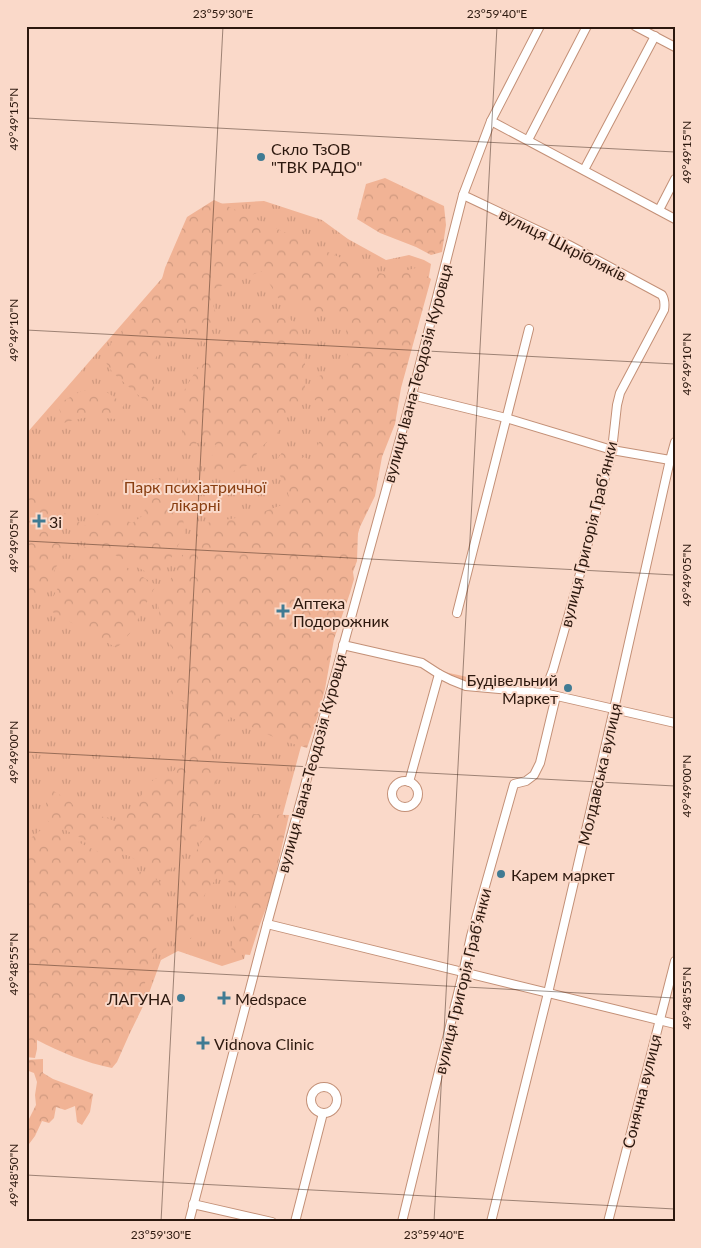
<svg xmlns="http://www.w3.org/2000/svg" width="701" height="1248" font-family="Lato,sans-serif">
	<defs>
		<pattern id="grass-tufts" width="24" height="20" patternUnits="userSpaceOnUse" patternTransform="scale(1.25)"><rect width="24" height="20" fill="#f1b395"/><path d="M3 7l-1-3M5 7V3M7 7l1-3M15 17l-1-3M17 17v-4M19 17l1-3" fill="none" stroke="#cf997f"/></pattern>
		<pattern id="forest-crowns" width="20" height="18" patternUnits="userSpaceOnUse" patternTransform="scale(1.25)"><rect width="20" height="18" fill="#f1b395"/><path d="M2 6a3 3 0 1 1 6 0M12 15a3 3 0 1 1 6 0" fill="none" stroke="#cf997f"/></pattern>
	</defs>
	<rect width="100%" height="100%" fill="#fad9c9"/>
	<g fill="url(#grass-tufts)">
		<polygon points="264,201 322,220 348,239 386,260 409,255 424,260 431,264 428,282 363,515 244,959 222,966 178,951 161,960 148,996 129,1035 94,1030 26,1013 26,434 164,276 215,204"/>
		<path d="M440,671L499,684C477,685 459,681 440,671Z"/>
	</g>
	<g fill="url(#forest-crowns)">
		<polygon points="385,178 444,206 446,225 442,252 431,255 416,247 380,233 357,219 366,184"/>
		<polygon points="214,200 363,268 387,275 416,268 431,279 401,388 395,424 382,457 375,496 358,531 357,561 353,572 354,579 350,593 334,639 325,689 318,716 307,748 280,740 230,717 208,758 212,772 218,779 196,827 166,877 129,856 93,844 42,818 46,809 46,800 37,792 42,784 70,801 79,813 104,817 120,823 153,780 174,771 190,749 187,703 169,696 181,664 161,628 158,603 189,544 206,523 254,515 290,502 287,489 274,464 285,448 312,461 321,437 338,418 314,399 317,377 349,362 346,344 346,325 335,311 307,315 301,308 278,298 262,271 208,291 218,319 202,338 179,323 148,369 158,399 145,401 113,373 101,355 160,286 165,268 187,217"/>
		<polygon points="274,313 286,314 300,331 305,363 305,397 287,411 278,433 260,448 251,464 224,475 215,471 210,461 216,445 205,440 185,448 178,401 195,372 220,343 233,336 254,315"/>
		<polygon points="83,390 108,393 124,404 117,419 87,417 63,423 58,404"/>
		<polygon points="177,475 185,533 160,578 150,574 87,540 26,505 26,498 30,491 85,526 102,510 132,523 141,517 149,502 125,489 142,481"/>
		<polygon points="26,517 70,542 37,602 26,596"/>
		<polygon points="80,545 108,556 156,585 131,632 117,648 47,609"/>
		<path d="M223,807L250,814L289,815L271,895L259,927L250,955L231,953L237,887L218,876L194,910L191,939L171,932C173,918 175,904 179,890C188,861 207,833 223,807Z"/>
		<path d="M41,830H53L159,881L163,887L161,934L129,1032V1035L117,1062L112,1068C86,1063 60,1052 37,1040V1049L35,1058L26,1057V846L32,837Z"/>
		<polygon points="43,1059 43,1073 53,1079 93,1094 90,1112 82,1125 77,1122 75,1106 65,1110 56,1107 54,1118 49,1123 42,1121 35,1136 26,1148 26,1125 36,1105 35,1095 37,1082 34,1073 26,1070 26,1060"/>
	</g>
	<g fill="none" stroke-linecap="round" stroke-linejoin="round">
		<defs>
			<g id="minor">
				<polyline points="635,26 675,47"/>
				<polyline points="491,121 675,219"/>
				<polyline points="528,140 587,26"/>
				<polyline points="584,170 655,36"/>
				<path d="M463,195L569,245L662,295C665,300 665,304 664,310L620,393L617,405L612,450L576,589L553,670L544,693"/>
				<polyline points="659,210 675,179"/>
				<polyline points="412,395 506,418 612,450 670,460"/>
				<polyline points="457,613 529,329"/>
				<polyline points="343,645 422,663 439,674 451,680 466,686 544,693 675,723"/>
				<circle cx="405" cy="794" r="13"/>
				<polyline points="409,782 439,674"/>
				<polyline points="267,924 675,1024"/>
				<circle cx="324" cy="1100" r="13"/>
				<polyline points="193,1204 272,1222"/>
				<polyline points="189,1222 267,924 412,395 463,195 491,121 540,26"/>
				<polyline points="295,1222 323,1113"/>
				<polyline points="402,1222 463,973 471,936 514,784 526,781 534,775 540,763 556,696"/>
				<polyline points="491,1222 548,993 577,869 614,709 670,460 675,442"/>
				<polyline points="608,1222 675,961"/>
			</g>
		</defs>
		<use href="#minor" stroke="#c39077" stroke-width="10"/>
		<use href="#minor" stroke="#fff" stroke-width="8"/>
	</g>
	<path fill="none" stroke="#2c180e" stroke-width="1" stroke-opacity="0.45" d="M26,118L675,152M26,330L675,364M26,541L675,575M26,752L675,786M26,964L675,998M26,1175L675,1209M161,1222L223,26M434,1222L497,26"/>
	<g fill="#407b93" stroke="#fad9c9" stroke-width="2">
		<circle cx="261" cy="157" r="5"/>
		<path d="M36.5 513.5h5v5h5v5h-5v5h-5v-5h-5v-5h5z"/>
		<path d="M280.5 603.5h5v5h5v5h-5v5h-5v-5h-5v-5h5z"/>
		<circle cx="568" cy="688" r="5"/>
		<circle cx="501" cy="874" r="5"/>
		<circle cx="181" cy="998" r="5"/>
		<path d="M221.5 990.5h5v5h5v5h-5v5h-5v-5h-5v-5h5z"/>
		<path d="M200.5 1035.5h5v5h5v5h-5v5h-5v-5h-5v-5h5z"/>
	</g>
	<g text-anchor="middle" dominant-baseline="central" stroke-width="4" stroke-linejoin="round" paint-order="stroke">
		<g font-size="16" fill="#2c180e" stroke="#fad9c9" text-anchor="start">
			<text x="271" y="148">Скло ТзОВ<tspan x="271" dy="18">"ТВК РАДО"</tspan></text>
			<text x="49" y="521">3і</text>
			<text x="293" y="602">Аптека<tspan x="293" dy="18">Подорожник</tspan></text>
			<text x="558" y="679" text-anchor="end">Будівельний<tspan x="558" dy="18">Маркет</tspan></text>
			<text x="511" y="874">Карем маркет</text>
			<text x="171" y="998" text-anchor="end">ЛАГУНА</text>
			<text x="235" y="998">Medspace</text>
			<text x="214" y="1043">Vidnova Clinic</text>
		</g>
		<g font-size="16" fill="#2c180e" stroke="#fad9c9">
			<text transform="translate(563 244) rotate(27)">вулиця Шкрібляків</text>
			<text transform="translate(417 373) rotate(-75)">вулиця Івана-Теодозія Куровця</text>
			<text transform="translate(588 534) rotate(-76)">вулиця Григорія Грабʼянки</text>
			<text transform="translate(311 763) rotate(-75)">вулиця Івана-Теодозія Куровця</text>
			<text transform="translate(599 774) rotate(-77)">Молдавська вулиця</text>
			<text transform="translate(462 981) rotate(-76)">вулиця Григорія Грабʼянки</text>
			<text transform="translate(641 1091) rotate(-76)">Сонячна вулиця</text>
		</g>
		<g font-size="16" fill="#883e11" stroke="#fad9c9">
			<text x="195" y="486">Парк психіатричної<tspan x="195" dy="18">лікарні</tspan></text>
		</g>
	</g>
	<rect width="701" height="1248" fill="none" stroke="#fad9c9" stroke-width="55"/>
	<rect x="28" y="28" width="646" height="1192" fill="none" stroke="#2c180e" stroke-width="2"/>
	<g font-size="12" text-anchor="middle" fill="#2c180e">
		<text x="223" y="18">23°59'30"E</text>
		<text x="497" y="18">23°59'40"E</text>
		<text transform="translate(14 119) rotate(-90)" y="4">49°49'15"N</text>
		<text transform="translate(687 152) rotate(-90)" y="4">49°49'15"N</text>
		<text transform="translate(14 330) rotate(-90)" y="4">49°49'10"N</text>
		<text transform="translate(687 364) rotate(-90)" y="4">49°49'10"N</text>
		<text transform="translate(14 541) rotate(-90)" y="4">49°49'05"N</text>
		<text transform="translate(687 575) rotate(-90)" y="4">49°49'05"N</text>
		<text transform="translate(14 752) rotate(-90)" y="4">49°49'00"N</text>
		<text transform="translate(687 786) rotate(-90)" y="4">49°49'00"N</text>
		<text transform="translate(14 964) rotate(-90)" y="4">49°48'55"N</text>
		<text transform="translate(687 998) rotate(-90)" y="4">49°48'55"N</text>
		<text transform="translate(14 1175) rotate(-90)" y="4">49°48'50"N</text>
		<text x="161" y="1239">23°59'30"E</text>
		<text x="434" y="1239">23°59'40"E</text>
	</g>
</svg>
